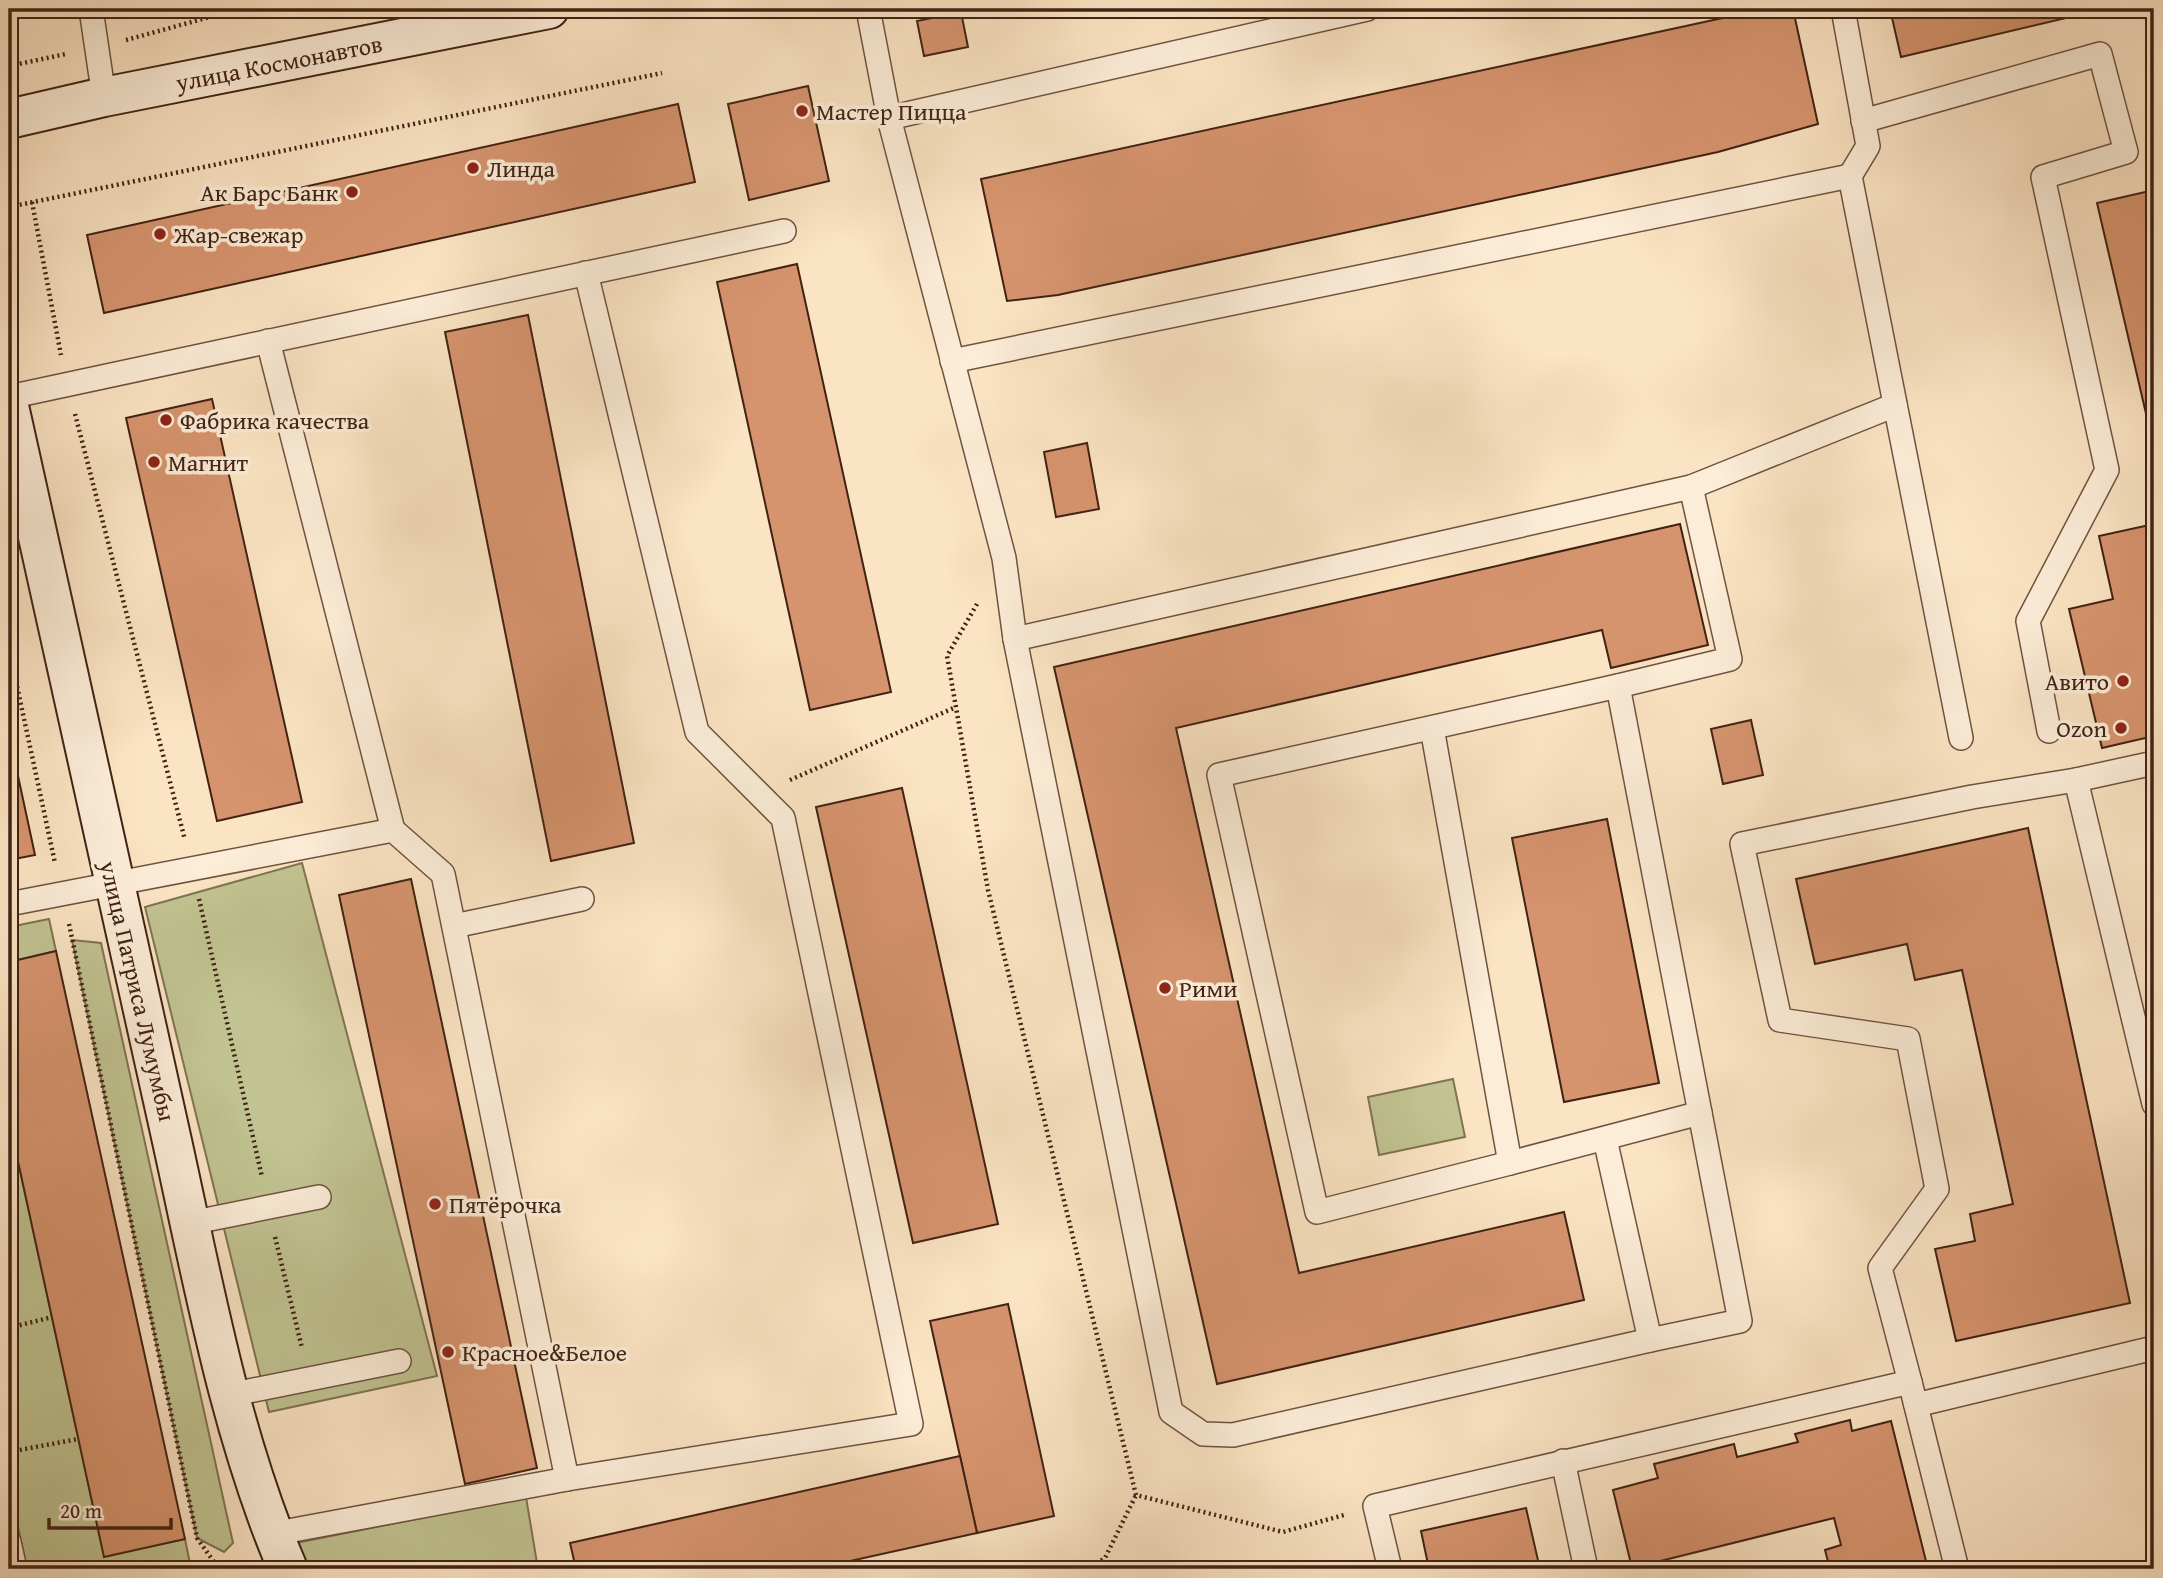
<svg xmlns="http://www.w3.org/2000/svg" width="2163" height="1578" font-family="'Gentium Book Plus',serif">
	<rect width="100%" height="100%" fill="#fbe4c3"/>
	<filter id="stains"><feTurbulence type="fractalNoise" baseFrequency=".00286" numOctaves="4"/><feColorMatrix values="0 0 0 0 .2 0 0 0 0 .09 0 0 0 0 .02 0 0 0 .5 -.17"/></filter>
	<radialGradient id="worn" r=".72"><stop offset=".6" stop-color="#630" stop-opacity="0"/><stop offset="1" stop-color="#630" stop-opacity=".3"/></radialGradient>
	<g fill="#c1c492" stroke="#817354" stroke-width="2">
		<polygon points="302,863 437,1376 269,1412 145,907"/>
		<polygon points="49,919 56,951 9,962 9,927"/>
		<polygon points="72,940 101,943 233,1543 224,1552 197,1538"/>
		<polygon points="1453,1079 1465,1137 1379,1155 1368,1097"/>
		<polygon points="9,1120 104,1556 185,1539 191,1569 27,1569 9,1484"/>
		<polygon points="526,1497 538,1569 303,1569 291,1544"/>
	</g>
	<g fill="#d6946e" stroke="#412215" stroke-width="2">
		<polygon points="1764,9 1793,9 1818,124 1718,152 1058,295 1007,301 981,179"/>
		<polygon points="1890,9 2104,9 1901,57"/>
		<polygon points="2145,9 2154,9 2154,50"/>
		<polygon points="961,12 968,47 924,56 917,21"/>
		<polygon points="808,86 829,181 749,200 728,104"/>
		<polygon points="678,104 695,182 104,313 87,235"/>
		<polygon points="2154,190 2154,448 2097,203"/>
		<polygon points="797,264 891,692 810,710 717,282"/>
		<polygon points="528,315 634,843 551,861 445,332"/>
		<polygon points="212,399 302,802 217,821 126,418"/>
		<polygon points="1087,443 1099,509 1056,517 1044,452"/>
		<polygon points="1680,524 1708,645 1611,668 1602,630 1176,728 1299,1273 1564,1212 1584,1300 1217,1384 1054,667"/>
		<polygon points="2154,524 2154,736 2102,748 2069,609 2113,599 2099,536"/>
		<polygon points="1751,720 1763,775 1723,784 1711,729"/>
		<polygon points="9,734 35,855 9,860"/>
		<polygon points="902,788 998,1224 913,1243 816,807"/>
		<polygon points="1607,819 1659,1083 1564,1102 1512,838"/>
		<polygon points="2028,828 2130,1303 1956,1341 1935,1249 1975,1241 1970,1214 2013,1204 1962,970 1915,980 1907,944 1815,964 1796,879"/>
		<polygon points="411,879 537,1468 465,1484 339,895"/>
		<polygon points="56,951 185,1539 104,1557 9,1120 9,962"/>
		<polygon points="1008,1304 1054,1516 977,1533 930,1321"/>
		<polygon points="1850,1420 1852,1431 1891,1421 1928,1569 1830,1569 1825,1550 1841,1545 1834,1518 1632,1568 1613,1490 1658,1478 1654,1464 1734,1444 1737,1457 1798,1442 1795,1434"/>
		<polygon points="960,1456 977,1533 814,1569 576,1569 570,1543"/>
		<polygon points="1526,1508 1540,1569 1429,1569 1421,1531"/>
	</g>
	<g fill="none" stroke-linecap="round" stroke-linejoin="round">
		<defs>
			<g id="lane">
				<polyline points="91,9 104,97"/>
				<polyline points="868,9 889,118 1004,558 1015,639"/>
				<polyline points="1843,9 1868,146 1850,176 1961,738"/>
				<polyline points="889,118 1367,9"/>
				<polyline points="1863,121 2100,54 2126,152 2043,177 2107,470 2028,621 2049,731"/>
				<polyline points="268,341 393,830 443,874 567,1479"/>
				<polyline points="952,361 1850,176"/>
				<polyline points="9,397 784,231"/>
				<polyline points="1432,728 1510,1163 1317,1212 1219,775 1618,686 1730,659 1691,487 1895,405"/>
				<polyline points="2076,780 2154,763"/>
				<polyline points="9,904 393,830"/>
				<polyline points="454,926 582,899"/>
				<polyline points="1605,1139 1650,1340 1233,1435 1203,1434 1171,1412 1015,639 1691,487"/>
				<polyline points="1510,1163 1700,1113 1618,686"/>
				<polyline points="190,1223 319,1197"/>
				<polyline points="1650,1340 1740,1321 1700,1113"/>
				<polyline points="1910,1382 1880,1268 1937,1189 1908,1039 1780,1020 1742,844 1972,797 2076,780 2154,1104"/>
				<polyline points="229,1395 399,1361"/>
				<polyline points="1916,1405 2154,1348"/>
				<polyline points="1563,1461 1586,1569"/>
				<polyline points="272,1534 567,1479 911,1424 783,818 697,732 586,273"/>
				<polyline points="9,1542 15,1569"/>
				<polyline points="1390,1569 1375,1506 1910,1382 1957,1569"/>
			</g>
			<g id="secondary">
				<polyline points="9,119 104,97 549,9"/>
				<path d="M9,406C61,645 113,884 168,1123C201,1270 228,1430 288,1569"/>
			</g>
		</defs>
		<use href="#lane" stroke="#705240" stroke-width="26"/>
		<use href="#secondary" stroke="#412215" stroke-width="42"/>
		<g stroke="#412215" stroke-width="4.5" stroke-dasharray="2 3.5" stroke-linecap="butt">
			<polyline points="126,40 239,9"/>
			<polyline points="9,66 66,54"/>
			<polyline points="32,202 61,355"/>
			<polyline points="9,207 662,73"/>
			<polyline points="75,414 185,840"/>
			<polyline points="977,604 947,656 988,890 1136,1495 1283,1532 1344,1515"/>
			<polyline points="9,649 55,863"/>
			<polyline points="790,780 956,707"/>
			<polyline points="199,899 262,1177"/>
			<polyline points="69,924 197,1538 219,1569"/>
			<polyline points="9,1140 13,1139"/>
			<polyline points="275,1237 302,1348"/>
			<polyline points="9,1328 52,1317"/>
			<polyline points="9,1452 78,1439"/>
			<polyline points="1087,1569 1105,1558 1136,1495"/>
		</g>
		<use href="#lane" stroke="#fcedd8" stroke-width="23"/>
		<use href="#secondary" stroke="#fcedd8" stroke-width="38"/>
	</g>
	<g fill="#8f2418" stroke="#fcedd8" stroke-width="2.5">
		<circle cx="802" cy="111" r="7"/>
		<circle cx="473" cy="168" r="7"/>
		<circle cx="352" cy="192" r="7"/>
		<circle cx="160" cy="234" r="7"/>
		<circle cx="166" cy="420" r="7"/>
		<circle cx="154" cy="462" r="7"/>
		<circle cx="2123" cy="681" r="7"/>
		<circle cx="2121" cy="728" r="7"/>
		<circle cx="1165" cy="988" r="7"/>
		<circle cx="435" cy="1204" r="7"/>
		<circle cx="448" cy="1352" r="7"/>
	</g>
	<g text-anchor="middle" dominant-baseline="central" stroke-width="7" stroke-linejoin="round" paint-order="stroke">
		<g font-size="24" fill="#412215" stroke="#fcedd8">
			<text transform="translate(279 63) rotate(-11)">улица Космонавтов</text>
			<text transform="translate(138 991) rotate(77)">улица Патриса Лумумбы</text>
		</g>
		<g font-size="24" fill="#412215" stroke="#fcedd8" text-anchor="start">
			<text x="816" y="111">Мастер Пицца</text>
			<text x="487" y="168">Линда</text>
			<text x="338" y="192" text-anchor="end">Ак Барс Банк</text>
			<text x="174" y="234">Жар-свежар</text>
			<text x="180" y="420">Фабрика качества</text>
			<text x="168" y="462">Магнит</text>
			<text x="2109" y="681" text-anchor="end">Авито</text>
			<text x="2107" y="728" text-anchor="end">Ozon</text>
			<text x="1179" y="988">Рими</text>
			<text x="449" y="1204">Пятёрочка</text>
			<text x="462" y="1352">Красное&amp;Белое</text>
		</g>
	</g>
	<rect width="2163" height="1578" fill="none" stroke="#fbe4c3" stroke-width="35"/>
	<rect x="10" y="10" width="2142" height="1557" fill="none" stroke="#412215" stroke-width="3.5"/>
	<rect x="18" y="18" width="2128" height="1543" fill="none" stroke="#412215" stroke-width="2"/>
	<path d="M49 1518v10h122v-10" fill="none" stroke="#412215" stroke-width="3.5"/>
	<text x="60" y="1518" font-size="21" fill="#412215" stroke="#fcedd8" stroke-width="5" paint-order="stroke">20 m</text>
	<rect width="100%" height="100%" filter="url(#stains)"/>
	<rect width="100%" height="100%" fill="url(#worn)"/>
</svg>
